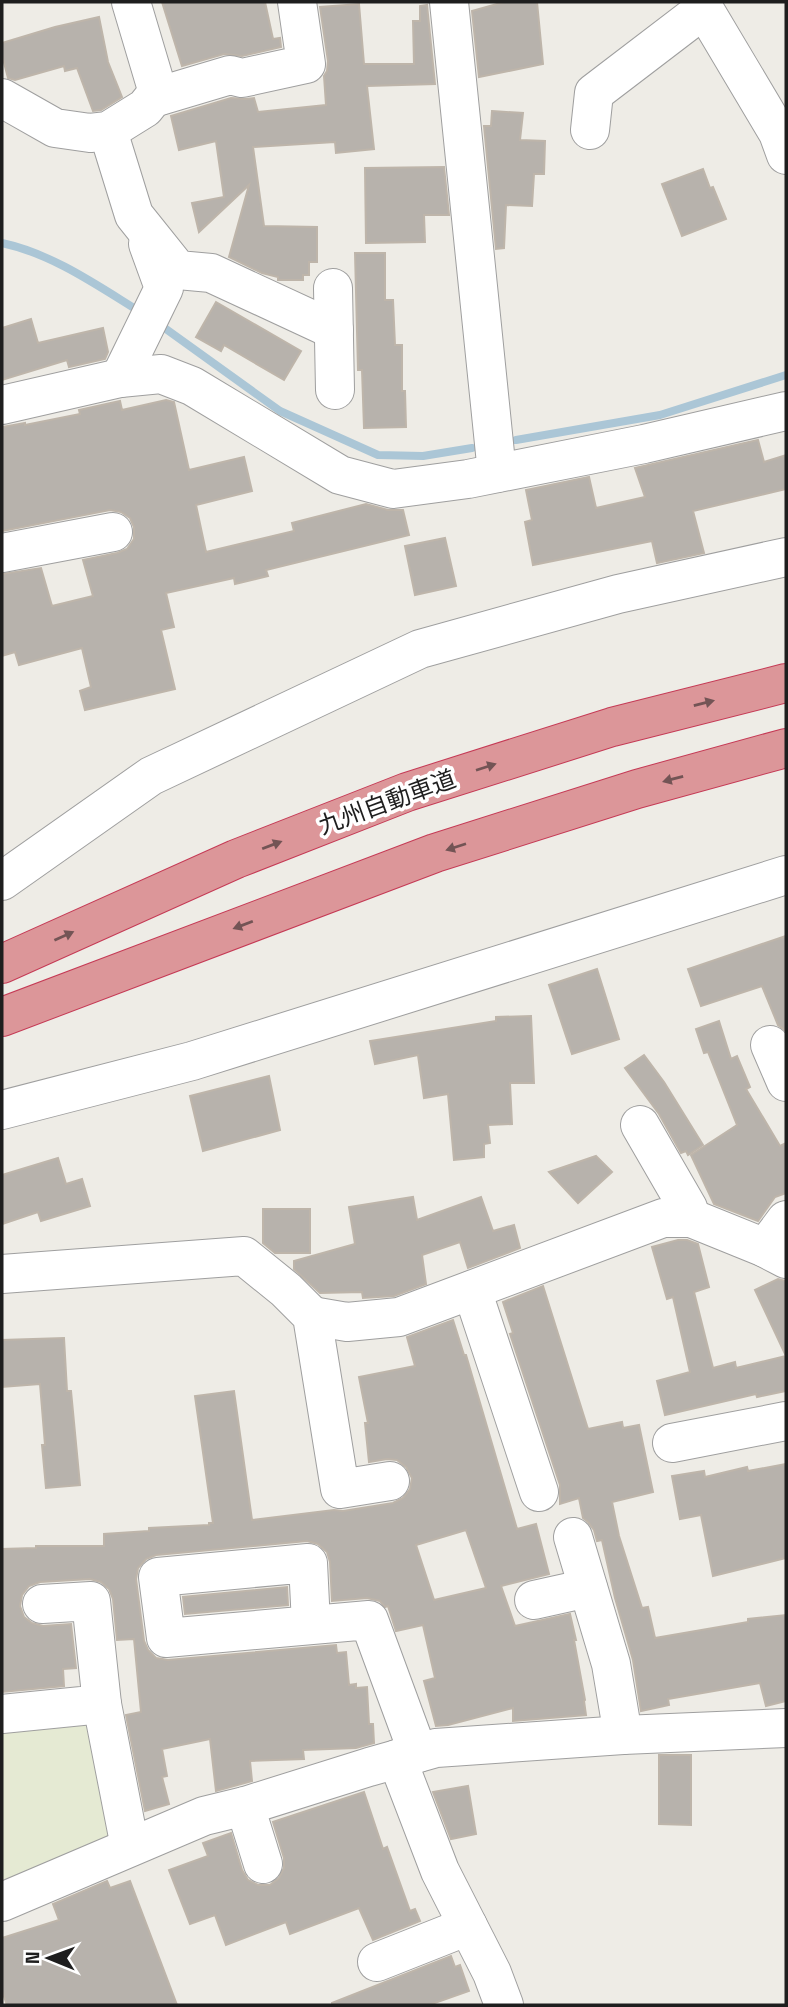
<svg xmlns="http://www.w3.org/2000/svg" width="788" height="2007" font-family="'Space Grotesk','Noto Sans JP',sans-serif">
	<rect width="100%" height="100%" fill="#eeece6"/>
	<polygon fill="#e5ead3" points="87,1719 113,1840 2,1884 2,1727"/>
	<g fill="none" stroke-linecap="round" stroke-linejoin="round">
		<g stroke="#abc6d6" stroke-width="8">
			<path d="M2,243C53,254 98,286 142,313"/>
			<polyline points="159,324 280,411 378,455 423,456 472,448"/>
			<polyline points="516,440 660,415 786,375"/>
		</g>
	</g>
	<g fill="#b7b2ac" stroke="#beb5aa" stroke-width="2" fill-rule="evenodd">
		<polygon points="162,2 265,2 273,39 280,38 281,47 242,56 224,54 182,66"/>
		<polygon points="504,2 537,2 543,64 479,77 472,11"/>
		<polygon points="359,4 364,64 414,64 413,21 420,21 420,6 427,5 435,84 367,86 374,149 336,153 335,142 253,147 264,226 317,227 317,262 309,262 309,275 303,275 303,280 278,280 278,277 262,273 229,257 249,185 199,232 192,203 224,197 216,141 179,150 171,116 231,98 246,99 254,98 258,112 326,105 324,76 327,71 328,61 320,7"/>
		<polygon points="99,17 108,62 122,97 101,110 93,111 77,68 65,71 64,66 15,80 8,78 2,55 2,43 55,27"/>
		<polygon points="492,111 523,113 520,140 545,141 544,174 534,174 532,206 506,205 504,248 496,249 484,126 491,126"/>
		<polygon points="444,167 449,215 424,215 425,242 366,243 365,168"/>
		<polygon points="703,169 710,188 713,187 726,219 682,236 662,184"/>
		<polygon points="355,253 385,253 385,300 393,300 395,345 402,345 402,391 405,391 406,427 364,428 362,370 358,370"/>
		<polygon points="216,302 301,351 284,380 224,345 221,351 196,337"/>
		<polygon points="31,319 38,343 103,328 108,352 105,359 69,367 67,360 2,380 2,328"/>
		<polygon points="166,400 174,402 189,470 244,457 252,491 196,505 206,552 294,531 292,523 366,504 388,510 403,510 409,535 266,570 268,576 235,584 234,578 166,593 174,627 161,630 175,689 85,710 80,691 91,687 82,648 19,665 15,652 2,656 2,574 41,568 52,606 93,596 83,560 117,553 127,549 134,539 134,527 130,518 121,512 110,510 2,531 2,427 25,423 25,425 80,414 79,410 120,401 122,410"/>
		<polygon points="758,440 764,462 786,455 786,489 693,511 704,553 657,563 652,541 533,565 525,522 532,520 526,490 589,477 596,508 645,497 635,468"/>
		<polygon points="445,538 456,586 415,595 405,546"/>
		<polygon points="786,936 786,1031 778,1025 762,986 701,1006 688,969"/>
		<polygon points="597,969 619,1039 572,1054 549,985"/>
		<polygon points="531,1016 534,1083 510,1083 512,1124 488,1125 490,1143 484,1144 484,1157 454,1160 448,1094 424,1098 418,1055 375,1064 370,1041 496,1021 496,1017"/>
		<polygon points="719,1021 731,1059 737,1056 750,1087 746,1089 780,1146 786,1143 786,1193 775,1197 758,1221 714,1204 691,1155 737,1125 708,1052 704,1053 696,1029"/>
		<polygon points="644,1055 664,1082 703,1145 688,1155 686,1151 681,1153 659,1114 625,1068"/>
		<polygon points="269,1076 280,1130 203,1151 190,1096"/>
		<polygon points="596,1156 612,1172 578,1203 549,1172"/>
		<polygon points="58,1158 66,1184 82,1179 90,1206 41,1221 38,1212 2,1224 2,1175"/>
		<polygon points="413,1197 417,1220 481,1197 493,1231 514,1225 520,1248 468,1268 460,1242 422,1255 426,1284 394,1296 363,1298 362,1292 320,1293 294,1269 294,1261 355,1244 349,1207"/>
		<polygon points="263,1209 310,1209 310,1253 275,1253 263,1243"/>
		<polygon points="678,1240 687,1240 698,1244 709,1287 694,1292 713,1368 735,1362 736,1368 786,1356 755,1290 778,1279 786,1281 786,1391 757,1397 756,1394 665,1415 657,1381 690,1372 673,1297 667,1299 652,1247"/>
		<polygon points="543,1286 588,1429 622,1422 623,1428 639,1425 653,1492 612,1502 619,1536 642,1608 648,1607 655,1638 748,1622 748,1619 786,1615 786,1701 766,1706 760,1683 668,1699 669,1705 641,1711 633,1660 615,1598 602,1540 597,1541 594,1530 588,1522 583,1518 579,1498 560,1504 560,1485 510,1334 513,1333 503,1302"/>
		<path d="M453,1320L464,1355H466L517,1529L536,1524L549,1574L501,1586L515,1626L570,1614L576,1640H574L585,1700L584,1701L586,1715L513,1721V1708L448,1725L436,1726L424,1681L435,1678L423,1625L396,1631L388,1606L385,1607L380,1601L367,1598L332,1601L330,1562L327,1552L318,1544L307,1541L156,1555L146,1559L138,1568L136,1579L144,1641L148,1650L156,1658L168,1660L336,1645L337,1653L346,1652L349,1685L356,1684V1688L367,1687L369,1724H373L374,1743L356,1748L303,1750L304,1759L250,1761L252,1781L216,1791L210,1739L162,1749L167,1776L162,1777L169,1804L145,1811L126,1715L141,1712L134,1639L117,1640L113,1599L109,1589L101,1582L90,1579L40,1582L29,1586L22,1595L20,1606L24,1617L32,1623L43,1626L71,1624L76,1668L63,1669L64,1686L2,1692V1549L36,1548V1546H104V1534L149,1531V1528L209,1525V1523H213L195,1396L234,1391L252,1520L334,1510L343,1511L393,1503L403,1498L410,1489L412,1478L406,1467L397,1460L387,1459L369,1462L365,1423H368L359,1377L415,1366L407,1337ZM466,1530L486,1588L434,1600L416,1545Z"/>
		<polygon points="64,1338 67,1391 71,1391 80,1485 46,1488 42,1445 45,1445 40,1384 2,1387 2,1340"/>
		<polygon points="786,1464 786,1558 713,1576 701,1515 680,1519 672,1476 704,1471 705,1477 747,1467 748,1471"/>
		<polygon points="287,1587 288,1605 185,1614 183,1597"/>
		<polygon points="659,1755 691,1755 691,1825 659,1824"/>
		<polygon points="468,1786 476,1834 451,1839 433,1792"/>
		<polygon points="364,1792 383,1849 387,1847 410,1911 415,1909 420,1921 373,1940 359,1908 290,1934 286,1922 226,1945 215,1915 190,1924 169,1870 208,1856 203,1843 231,1833 242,1870 248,1880 258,1885 270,1885 279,1878 284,1868 284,1858 273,1822"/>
		<polygon points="107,1881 110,1888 130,1881 177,2005 7,2005 2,1991 2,1938 59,1920 53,1904"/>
		<polygon points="451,1956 455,1967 460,1965 469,1991 429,2005 332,2005 332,2003"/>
	</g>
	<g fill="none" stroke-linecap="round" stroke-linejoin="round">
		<defs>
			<g id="minor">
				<polyline points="131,2 159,96"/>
				<polyline points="449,2 497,473"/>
				<polyline points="700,2 778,133 786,155"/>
				<polyline points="2,98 55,128 90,133 108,131 145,108 153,98 230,75 242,78 306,64 297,2"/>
				<polyline points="590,130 594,93 704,9"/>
				<polyline points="108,131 134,215 178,270 211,273 334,330"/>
				<polyline points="333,288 335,390"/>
				<polyline points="120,378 164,288 148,244"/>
				<polyline points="2,405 120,378 161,374 192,386 340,475 393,489 468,479 644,444 786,411"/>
				<polyline points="2,553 113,532"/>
				<polyline points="2,881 151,776 420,649 618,594 786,557"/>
				<polyline points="770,1045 786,1082"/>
				<polyline points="2,1110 192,1061 786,875"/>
				<polyline points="640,1125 688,1208 691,1218"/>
				<polyline points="765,1248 786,1220"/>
				<polyline points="2,1274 244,1256 286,1290 312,1316 340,1489 390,1481"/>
				<polyline points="472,1290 539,1492"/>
				<polyline points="312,1316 347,1322 399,1317 663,1218 691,1218 765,1248 786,1259"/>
				<polyline points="672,1443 786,1421"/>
				<polyline points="573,1537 611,1664 623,1735"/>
				<polyline points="534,1600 588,1588"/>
				<polyline points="311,1624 308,1563 158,1577 166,1638 369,1620 418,1753"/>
				<polyline points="102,1704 130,1847"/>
				<polyline points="2,1714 102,1704 91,1601 42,1604"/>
				<polyline points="397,1759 440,1871 492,1973 504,2005"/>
				<polyline points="245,1806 263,1864"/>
				<polyline points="2,1902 204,1816 245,1806 369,1767 436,1748 623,1735 786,1728"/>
				<polyline points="377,1962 468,1926"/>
			</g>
			<g id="highway">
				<polyline points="2,964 236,859 407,792 612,727 786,683"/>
				<polyline points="2,1017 435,853 637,789 786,748"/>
			</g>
		</defs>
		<use href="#minor" stroke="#9f9f9f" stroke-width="40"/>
		<use href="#highway" stroke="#c53a55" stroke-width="40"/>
		<use href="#minor" stroke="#fff" stroke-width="38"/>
		<use href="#highway" stroke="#dc9699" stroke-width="38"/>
	</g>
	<defs><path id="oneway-solid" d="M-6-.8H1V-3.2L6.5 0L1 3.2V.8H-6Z" transform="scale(1.75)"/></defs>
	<g fill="#735455">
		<use href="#oneway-solid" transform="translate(704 703) rotate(-14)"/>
		<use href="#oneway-solid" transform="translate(486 767) rotate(-18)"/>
		<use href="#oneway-solid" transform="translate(673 779) rotate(165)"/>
		<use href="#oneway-solid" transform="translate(272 845) rotate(-21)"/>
		<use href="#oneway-solid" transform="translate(456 847) rotate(162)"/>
		<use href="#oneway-solid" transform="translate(243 925) rotate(159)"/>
		<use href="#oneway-solid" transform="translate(64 936) rotate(-24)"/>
	</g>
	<g text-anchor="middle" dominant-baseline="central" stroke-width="7" stroke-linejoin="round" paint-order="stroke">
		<g font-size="24" fill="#1e1e1e" stroke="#fff">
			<text transform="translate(387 802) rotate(-20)">九州自動車道</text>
		</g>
	</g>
	<rect width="788" height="2007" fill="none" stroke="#1e1e1e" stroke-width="7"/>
	<g transform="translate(49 1958) rotate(271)" stroke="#ffffff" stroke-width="5" paint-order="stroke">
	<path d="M0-5L12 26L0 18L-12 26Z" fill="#1e1e1e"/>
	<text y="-10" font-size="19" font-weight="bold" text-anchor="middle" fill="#1e1e1e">N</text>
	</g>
</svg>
